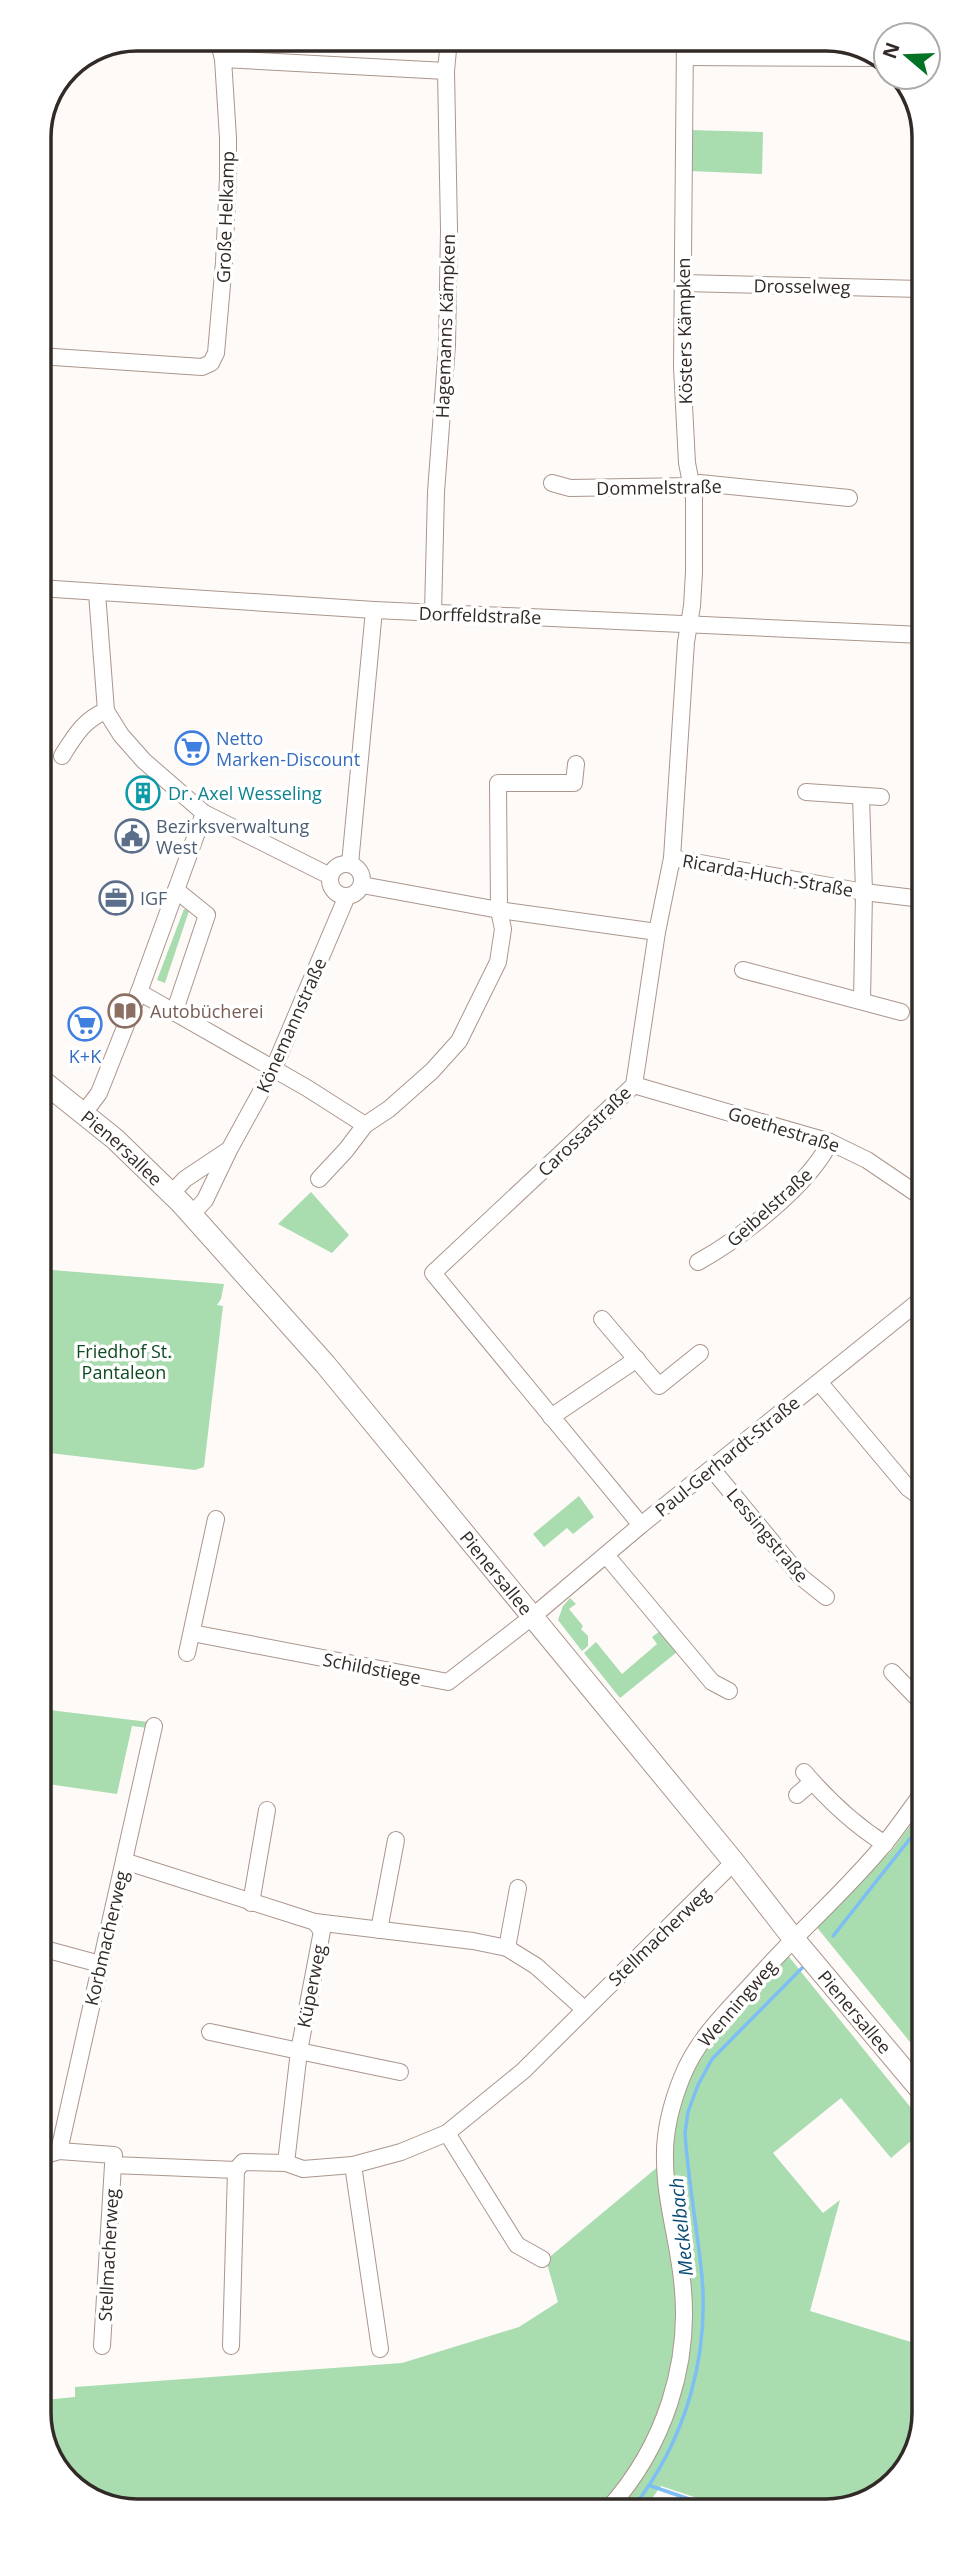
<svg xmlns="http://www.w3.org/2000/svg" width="963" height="2550" font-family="'Open Sans',sans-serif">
	<rect width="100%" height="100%" fill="#fefaf8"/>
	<g fill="#a9dcaf">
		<polygon points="689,130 763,132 762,174 689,171"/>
		<polygon points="184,909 189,911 165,983 157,980"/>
		<polygon points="311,1192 349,1235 332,1253 278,1224"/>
		<polygon points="40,1269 224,1284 221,1299 217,1305 223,1306 204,1467 195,1470 41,1452"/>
		<polygon points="579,1496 594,1517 573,1534 567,1528 544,1547 533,1534"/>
		<polygon points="570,1598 576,1604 569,1609 583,1626 581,1629 588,1636 588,1646 582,1651 558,1620 563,1606"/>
		<polygon points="660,1631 677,1652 620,1698 584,1653 596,1642 622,1674 657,1644 652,1637"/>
		<polygon points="41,1709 149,1722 148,1728 132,1726 117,1794 41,1783"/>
		<polygon points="924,1807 924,2030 910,2042 815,1925 892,1850"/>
		<polygon points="785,1952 924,2124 924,2130 891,2158 841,2098 773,2153 823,2213 840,2200 810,2311 924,2346 924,2414 904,2473 852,2508 730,2509 661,2486 644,2509 614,2509 662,2437 687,2268 670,2156 677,2113 698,2056"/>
		<polygon points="660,2165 678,2269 679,2326 669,2389 647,2448 601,2509 130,2511 77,2491 49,2450 44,2400 75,2397 75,2387 402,2363 519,2327 558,2302 546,2260"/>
	</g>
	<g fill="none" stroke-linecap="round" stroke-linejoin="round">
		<g stroke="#7dbef4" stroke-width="3.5">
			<polyline points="833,1936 924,1821"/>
			<polyline points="651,2486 718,2509"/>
			<path d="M632,2509C686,2440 711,2354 701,2267C696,2222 688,2178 685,2133L688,2112L698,2085L712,2059L802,1968"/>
		</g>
		<defs>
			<g id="street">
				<polyline points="685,57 879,58"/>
				<polyline points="223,59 446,71"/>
				<polyline points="683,283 921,289"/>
				<polyline points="39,356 202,367 211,363 216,353 224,262 228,178 228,138 223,59 218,39"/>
				<polyline points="552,483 570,488 691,486 700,483 849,498"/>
				<polyline points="39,588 374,610 922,635"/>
				<polyline points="97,593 106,711 121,735 144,761 204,813 330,876"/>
				<polyline points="433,613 436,492 447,345 449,230 446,71 449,39"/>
				<path d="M62,756C74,737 84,719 106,711"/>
				<polyline points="806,792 881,797"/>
				<polyline points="861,796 864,892 862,1001"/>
				<polyline points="672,858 864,892 922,899"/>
				<circle cx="346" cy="880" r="16"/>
				<polyline points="350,864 374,610"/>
				<polyline points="362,885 499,910 657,932"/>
				<polyline points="743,970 901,1012"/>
				<polyline points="139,992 307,1088 365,1125"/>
				<polyline points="174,1013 207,915 176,890"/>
				<polyline points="634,1085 830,1142 867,1160 923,1198"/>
				<polyline points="84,1113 99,1093 139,992 204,813"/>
				<polyline points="319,1179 346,1150 365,1125 389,1109 432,1071 459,1041 498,962 503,929 499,910 498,783 574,783 576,764"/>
				<polyline points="171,1194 185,1179 227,1151"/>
				<polyline points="192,1214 205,1200 229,1150 273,1070 347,896"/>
				<path d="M698,1262C740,1239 809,1185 830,1142"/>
				<polyline points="602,1319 659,1386 700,1353"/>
				<polyline points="819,1382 908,1488 923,1499"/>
				<polyline points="551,1417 637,1359"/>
				<polyline points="712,1469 801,1577 826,1597"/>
				<polyline points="641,1525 433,1273 634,1085 657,932 672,858 686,642 692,606 694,572 694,498 687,463 682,367 685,39"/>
				<polyline points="606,1555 712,1682 729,1691"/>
				<polyline points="192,1633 448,1682 532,1617 641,1525 923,1298"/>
				<polyline points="187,1653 216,1519"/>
				<polyline points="892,1672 923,1704"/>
				<path d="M804,1772C828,1800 853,1824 885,1844"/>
				<polyline points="797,1795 812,1782"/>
				<polyline points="124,1861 315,1922 473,1941 507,1948 518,1888"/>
				<polyline points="251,1903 267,1810"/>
				<polyline points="379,1930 396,1840"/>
				<polyline points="41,1948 100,1964"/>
				<polyline points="507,1948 536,1966 584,2009"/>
				<polyline points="210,2032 299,2051 322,1931 315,1922"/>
				<polyline points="447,2133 517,2245 542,2259"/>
				<polyline points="59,2151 154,1726"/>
				<polyline points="42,2156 59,2151 114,2155 113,2165 236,2170 243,2162 286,2163 303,2169 353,2165 401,2152 447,2133 523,2071 734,1862"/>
				<polyline points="286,2163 299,2051 400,2072"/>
				<polyline points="353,2165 380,2349"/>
				<polyline points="102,2346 113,2165"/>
				<polyline points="231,2346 236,2170"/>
				<path d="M608,2509C664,2447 692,2363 682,2280C678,2240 665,2200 665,2160C664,2133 672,2102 682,2077C698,2037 730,2008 758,1977C799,1931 847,1890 886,1842C899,1826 911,1808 924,1791"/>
			</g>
			<g id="secondary">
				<path id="s1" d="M40,1079L115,1139L181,1203L325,1364L734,1862L793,1938L924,2094"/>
			</g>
		</defs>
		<use href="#street" stroke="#ab968c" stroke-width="18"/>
		<use href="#secondary" stroke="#ab968c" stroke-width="23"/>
		<use href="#street" stroke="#fff" stroke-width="16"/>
		<use href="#secondary" stroke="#fff" stroke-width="21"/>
	</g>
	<defs>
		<symbol id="supermarket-ring" viewBox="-11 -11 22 22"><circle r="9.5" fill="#fff" stroke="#3f7fe0" stroke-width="1.5"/><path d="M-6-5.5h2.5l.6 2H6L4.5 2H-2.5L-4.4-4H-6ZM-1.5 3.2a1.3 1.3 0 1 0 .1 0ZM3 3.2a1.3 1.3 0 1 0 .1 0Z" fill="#3f7fe0"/></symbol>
		<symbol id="building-ring" viewBox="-11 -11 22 22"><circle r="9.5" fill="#fff" stroke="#0f9aa8" stroke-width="1.5"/><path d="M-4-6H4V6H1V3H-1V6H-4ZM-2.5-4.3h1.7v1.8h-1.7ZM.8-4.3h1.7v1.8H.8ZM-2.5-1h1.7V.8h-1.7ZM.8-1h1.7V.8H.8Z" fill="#0f9aa8"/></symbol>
		<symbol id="civic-ring" viewBox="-11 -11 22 22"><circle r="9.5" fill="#fff" stroke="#5c6f8a" stroke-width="1.5"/><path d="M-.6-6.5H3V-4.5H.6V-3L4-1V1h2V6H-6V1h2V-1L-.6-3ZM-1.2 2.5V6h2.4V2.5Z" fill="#5c6f8a"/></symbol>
		<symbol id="office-ring" viewBox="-11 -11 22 22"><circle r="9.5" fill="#fff" stroke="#5c6f8a" stroke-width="1.5"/><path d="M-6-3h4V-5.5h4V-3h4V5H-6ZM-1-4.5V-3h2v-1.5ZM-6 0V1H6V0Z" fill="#5c6f8a"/></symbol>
		<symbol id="library-ring" viewBox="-11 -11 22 22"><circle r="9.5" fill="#fff" stroke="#8d6e63" stroke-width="1.5"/><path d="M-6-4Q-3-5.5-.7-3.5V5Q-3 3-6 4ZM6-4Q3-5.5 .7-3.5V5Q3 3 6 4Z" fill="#8d6e63"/></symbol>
	</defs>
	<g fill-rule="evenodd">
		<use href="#supermarket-ring" x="173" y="729" width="38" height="38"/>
		<use href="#building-ring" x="124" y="774" width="38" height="38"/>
		<use href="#civic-ring" x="113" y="817" width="38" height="38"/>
		<use href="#office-ring" x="97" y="879" width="38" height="38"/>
		<use href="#library-ring" x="106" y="992" width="38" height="38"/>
		<use href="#supermarket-ring" x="66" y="1005" width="38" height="38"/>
	</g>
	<g text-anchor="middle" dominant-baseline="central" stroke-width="7" stroke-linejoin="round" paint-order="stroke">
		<g font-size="18" fill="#322a26" stroke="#fff">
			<text transform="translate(225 217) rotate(-88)">Große Helkamp</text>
			<text transform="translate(802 286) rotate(1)">Drosselweg</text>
			<text transform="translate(445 326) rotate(-88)">Hagemanns Kämpken</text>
			<text transform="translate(684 331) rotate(-91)">Kösters Kämpken</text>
			<text transform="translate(659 487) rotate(-1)">Dommelstraße</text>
			<text transform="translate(480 615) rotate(2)">Dorffeldstraße</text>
			<text transform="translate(768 875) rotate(10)">Ricarda-Huch-Straße</text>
			<text transform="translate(291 1025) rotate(-66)">Könemannstraße</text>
			<text transform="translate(784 1129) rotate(17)">Goethestraße</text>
			<text transform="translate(584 1131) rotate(-44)">Carossastraße</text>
			<text stroke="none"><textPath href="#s1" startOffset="107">Pienersallee</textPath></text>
			<text transform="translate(769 1207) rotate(-42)">Geibelstraße</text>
			<text transform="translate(727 1456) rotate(-39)">Paul-Gerhardt-Straße</text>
			<text transform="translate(768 1535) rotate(50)">Lessingstraße</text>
			<text stroke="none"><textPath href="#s1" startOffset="674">Pienersallee</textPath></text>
			<text transform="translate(372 1668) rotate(11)">Schildstiege</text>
			<text transform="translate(659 1936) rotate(-44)">Stellmacherweg</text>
			<text transform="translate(106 1938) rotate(-77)">Korbmacherweg</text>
			<text transform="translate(311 1986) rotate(-79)">Küperweg</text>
			<text transform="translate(737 2003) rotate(-49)">Wenningweg</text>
			<text stroke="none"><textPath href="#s1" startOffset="1241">Pienersallee</textPath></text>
			<text transform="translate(108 2255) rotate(-87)">Stellmacherweg</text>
		</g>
		<g font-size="18" fill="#366cbe" stroke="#fff" text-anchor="start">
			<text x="216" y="738">Netto<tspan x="216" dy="21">Marken-Discount</tspan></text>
			<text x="85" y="1056" text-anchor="middle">K+K</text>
		</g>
		<g font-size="18" fill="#0d838f" stroke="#fff" text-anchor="start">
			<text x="168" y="793">Dr. Axel Wesseling</text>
		</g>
		<g font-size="18" fill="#4e5e75" stroke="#fff" text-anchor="start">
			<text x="156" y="826">Bezirksverwaltung<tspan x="156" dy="21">West</tspan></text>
			<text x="140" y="898">IGF</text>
		</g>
		<g font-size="18" fill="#785e54" stroke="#fff" text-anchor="start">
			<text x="150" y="1011">Autobücherei</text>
		</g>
		<g font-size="18" fill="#0e4b1f" stroke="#fff">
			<text x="124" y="1351">Friedhof St.<tspan x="124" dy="21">Pantaleon</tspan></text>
		</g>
		<g font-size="19" font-style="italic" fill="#074a75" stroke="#fff">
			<text transform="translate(681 2227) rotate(-96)">Meckelbach</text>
		</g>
	</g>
	<path d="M0 0H963V2550H0ZM137 51H826A86 86 0 0 1 912 137V2413A86 86 0 0 1 826 2499H137A86 86 0 0 1 51 2413V137A86 86 0 0 1 137 51Z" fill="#fff" fill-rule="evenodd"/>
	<path fill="none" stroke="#322a26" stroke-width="3.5" d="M137 51H826A86 86 0 0 1 912 137V2413A86 86 0 0 1 826 2499H137A86 86 0 0 1 51 2413V137A86 86 0 0 1 137 51Z"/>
	<g transform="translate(907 56) rotate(289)"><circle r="33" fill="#ffffff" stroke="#adaaa8" stroke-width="2"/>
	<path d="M0-5L12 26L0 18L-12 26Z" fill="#027224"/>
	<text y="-10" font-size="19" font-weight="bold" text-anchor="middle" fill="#322a26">N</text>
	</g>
</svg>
